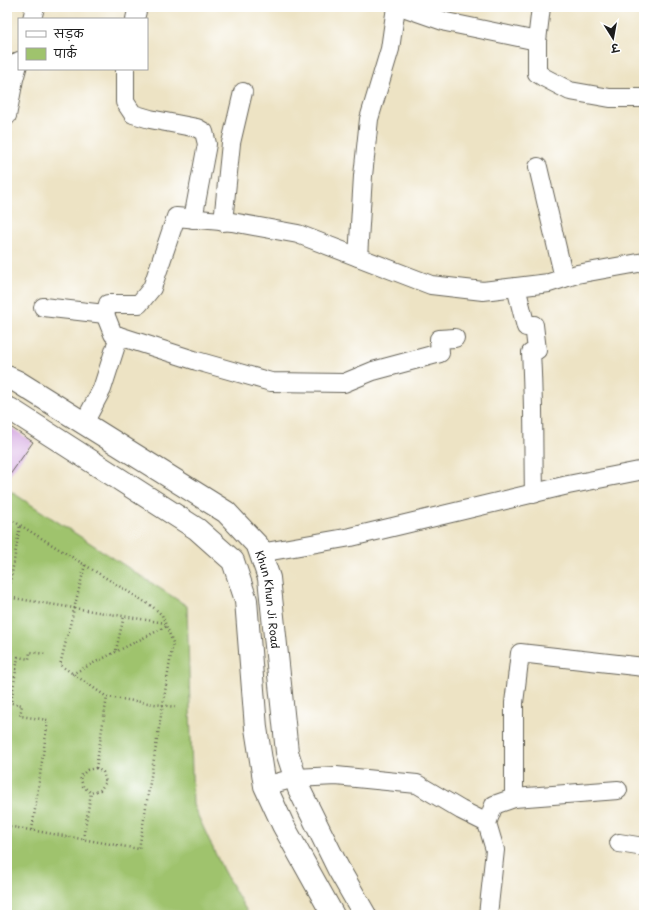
<svg xmlns="http://www.w3.org/2000/svg" width="651" height="922" font-family="'Playpen Sans','Playpen Sans Deva',sans-serif">
	<rect width="100%" height="100%" fill="#fff"/>
	<filter id="ink" filterUnits="userSpaceOnUse"><feTurbulence type="fractalNoise" baseFrequency=".025" numOctaves="2"/><feDisplacementMap in="SourceGraphic" scale="8" xChannelSelector="R" yChannelSelector="G"/><feConvolveMatrix kernelMatrix="1 2 1 2 8 2 1 2 1" color-interpolation-filters="sRGB"/></filter>
	<filter id="wash" filterUnits="userSpaceOnUse"><feTurbulence type="fractalNoise" baseFrequency=".012" numOctaves="4" result="noise"/><feDisplacementMap in="SourceGraphic" scale="16" xChannelSelector="R" yChannelSelector="G"/><feGaussianBlur stdDeviation="0.9" result="paint"/><feColorMatrix in="noise" values="0 0 0 0 0 0 0 0 0 0 0 0 0 0 0 0 0 1.4 0 .05"/><feComposite in="paint" operator="in"/></filter>
	<g filter="url(#wash)">
		<rect width="100%" height="100%" fill="#ede3c4"/>
		<polygon fill="#9fc36d" stroke="#5e7044" points="7,489 187,606 193,805 223,870 249,915 7,915"/>
		<g id="blocks">
			<polygon fill="#d5a9e1" points="9,426 33,442 7,479 7,428"/>
		</g>
	</g>
	<g filter="url(#ink)">
		<use href="#blocks" fill-opacity="0" stroke="#656257" stroke-width="1"/>
		<g fill="none" stroke-linecap="round" stroke-linejoin="round">
			<defs>
				<g id="minor">
					<polyline points="403,7 446,22 537,41"/>
					<polyline points="541,7 537,41 537,73 545,78 570,91 610,98 644,98"/>
					<polyline points="32,19 35,7"/>
					<polyline points="135,19 138,7"/>
					<polyline points="125,69 125,102 133,114 150,119 197,128 204,132 207,144 193,219"/>
					<polyline points="7,116 14,79 19,61"/>
					<polyline points="538,167 564,278"/>
					<polyline points="223,222 231,143 243,92"/>
					<polyline points="358,257 363,176 369,119 390,49 396,7"/>
					<path d="M516,287L526,327L534,325L537,350L531,353C534,400 533,447 534,494"/>
					<polyline points="43,307 105,314 108,304 139,304 152,288 176,217 232,222 298,234 431,285 483,291 549,283 577,274 644,262"/>
					<polyline points="105,314 113,334 197,361 271,382 344,383 373,371 440,353 439,339 455,338"/>
					<polyline points="84,423 102,389 119,336"/>
					<polyline points="260,553 351,537 568,485 644,470"/>
					<polyline points="265,786 295,778 336,776 417,784 461,810 487,823"/>
					<polyline points="514,798 514,703 520,653 644,667"/>
					<polyline points="619,843 644,847"/>
					<polyline points="488,915 495,850 487,823 494,805 514,798 618,790"/>
				</g>
				<g id="major">
					<path id="s1" d="M7,377L18,382L226,512L258,546L269,578L287,752L299,789L338,868L365,915"/>
					<polyline points="7,409 10,409 197,529 233,561 246,600 256,728 265,786 283,825 333,915"/>
				</g>
			</defs>
			<use href="#minor" stroke="#656257" stroke-width="20"/>
			<use href="#major" stroke="#656257" stroke-width="24"/>
			<g stroke="#656257" stroke-width="2.5" stroke-dasharray="1 3" stroke-linecap="butt">
				<polyline points="7,517 153,607 162,615 173,643 139,849 7,826"/>
				<polyline points="85,565 60,665 107,697 175,707"/>
				<polyline points="7,597 165,623"/>
				<polyline points="7,603 20,525"/>
				<polyline points="116,650 124,616"/>
				<polyline points="7,668 16,669"/>
				<polyline points="72,674 167,626"/>
				<polyline points="7,691 13,691"/>
				<polygon points="96,768 103,772 106,782 100,790 91,793 83,786 80,777 87,770"/>
				<polyline points="96,768 107,697"/>
				<polyline points="32,830 48,720 20,716 22,705 11,703 18,657 29,659 30,652 46,654"/>
				<polyline points="83,839 91,793"/>
			</g>
			<use href="#minor" stroke="#fff" stroke-width="18"/>
			<use href="#major" stroke="#fff" stroke-width="22"/>
		</g>
	</g>
	<g text-anchor="middle" dominant-baseline="central" stroke-width="3.5" stroke-linejoin="round" paint-order="stroke">
		<g font-size="11" fill="#1c1c1c" stroke="#fff">
			<text stroke="none"><textPath href="#s1" startOffset="359">Khun Khun Ji Road</textPath></text>
		</g>
	</g>
	<rect width="651" height="922" fill="none" stroke="#fff" stroke-width="24"/>
	<rect x="18" y="18" width="130" height="52" fill="#ffffff" stroke="#a4a4a4"/>
	<rect x="26" y="31" width="20" height="6" fill="#ffffff" stroke="#a4a4a4"/>
	<text x="54" y="38" font-size="12" fill="#1c1c1c">सड़क</text>
	<rect x="26" y="48" width="20" height="12" fill="#9fc36d" stroke="#a4a4a4"/>
	<text x="54" y="58" font-size="12" fill="#1c1c1c">पार्क</text>
	<g transform="translate(613 38) rotate(169)" stroke="#ffffff" stroke-width="3" paint-order="stroke">
	<path d="M0-3L7 15L0 10L-7 15Z" fill="#1c1c1c"/>
	<text y="-6" font-size="11" font-weight="bold" text-anchor="middle" fill="#1c1c1c">उ</text>
	</g>
</svg>
